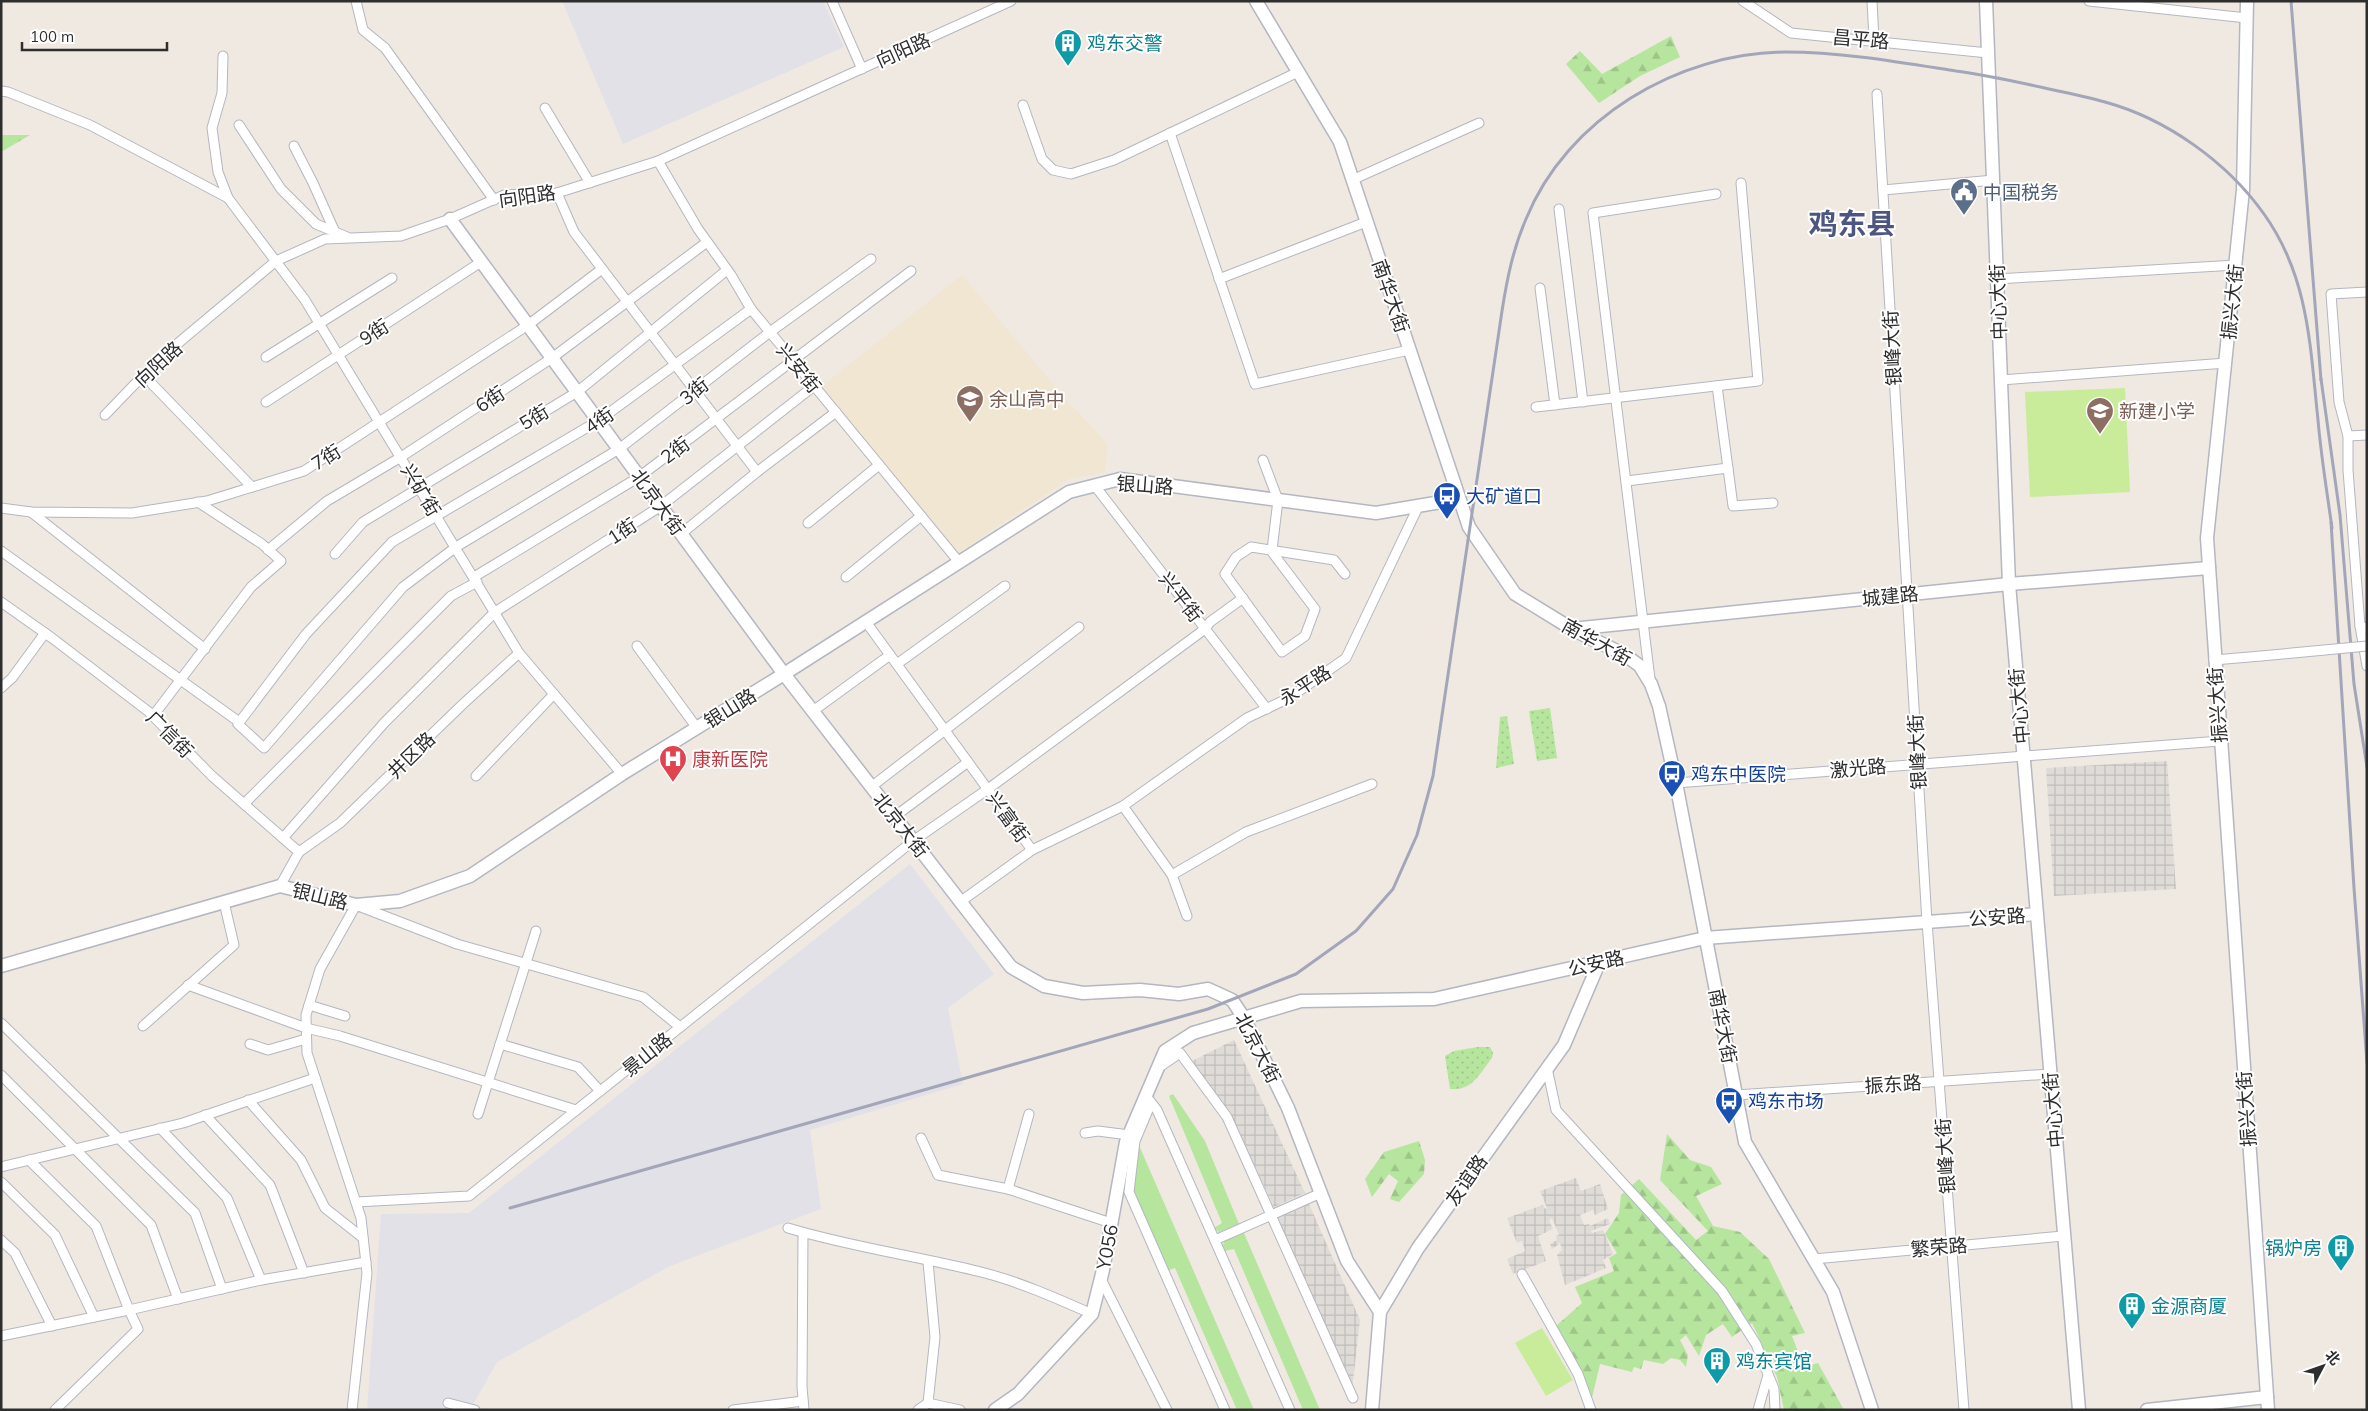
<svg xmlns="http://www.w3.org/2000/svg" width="2368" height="1411" font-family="Mulish,'Noto Sans SC',sans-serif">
	<defs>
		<pattern id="forest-firs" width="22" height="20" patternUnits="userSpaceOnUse" patternTransform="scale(1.25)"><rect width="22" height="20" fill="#b6e59e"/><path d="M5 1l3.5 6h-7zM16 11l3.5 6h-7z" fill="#9dc588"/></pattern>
		<pattern id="park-dots" width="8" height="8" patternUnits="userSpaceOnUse" patternTransform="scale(1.25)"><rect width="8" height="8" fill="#b6e59e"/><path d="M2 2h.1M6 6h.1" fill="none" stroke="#9dc588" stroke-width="1.8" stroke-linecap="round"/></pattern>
		<pattern id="plaza-grid" width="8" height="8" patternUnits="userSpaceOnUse" patternTransform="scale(1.25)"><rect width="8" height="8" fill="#dfdcd8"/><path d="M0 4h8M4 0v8" fill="none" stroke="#c0bdba"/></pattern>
	</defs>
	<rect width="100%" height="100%" fill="#efe9e1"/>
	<g fill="#e3e1e8">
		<polygon points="562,1 823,1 844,47 623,144"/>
		<polygon points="910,864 994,974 948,1008 963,1084 810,1130 821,1209 670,1266 497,1362 470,1410 367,1410 381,1214 469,1213"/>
	</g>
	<polygon fill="#f0e6d1" points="962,275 1068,402 1108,444 1105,472 1069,479 958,553 821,387"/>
	<g fill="#b6e59e">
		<polygon points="1173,1094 1205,1141 1239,1224 1219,1232 1214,1228 1222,1223 1169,1096"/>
		<polygon points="1138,1143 1254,1410 1237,1410 1175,1268 1167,1271 1132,1191"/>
		<polygon points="1244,1233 1320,1410 1303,1410 1234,1249 1225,1251 1223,1246 1224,1241"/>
	</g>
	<g fill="url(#forest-firs)">
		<polygon points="1671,36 1680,57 1640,76 1599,103 1566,64 1580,51 1602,74"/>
		<polygon points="1,135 30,135 1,152"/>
		<polygon points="1667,1134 1690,1160 1711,1167 1722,1184 1696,1196 1713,1226 1740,1232 1769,1259 1805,1333 1792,1336 1804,1367 1818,1363 1844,1410 1784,1410 1777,1377 1752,1323 1732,1337 1723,1324 1706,1335 1699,1356 1686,1335 1680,1340 1688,1355 1686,1367 1680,1360 1671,1358 1663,1364 1644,1360 1641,1369 1634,1367 1632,1372 1600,1364 1592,1398 1556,1326 1582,1303 1575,1287 1614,1271 1609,1258 1617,1253 1605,1234 1619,1213 1621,1195 1639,1179 1696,1240 1708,1231 1660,1180"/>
		<polygon points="1419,1141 1425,1160 1424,1174 1399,1202 1390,1199 1398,1181 1389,1174 1372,1197 1365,1179 1384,1152"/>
	</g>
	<g fill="url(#park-dots)">
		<polygon points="1550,708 1557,758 1537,761 1529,711"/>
		<polygon points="1507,716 1514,764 1496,768 1500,717"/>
		<path d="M1478,1047H1490L1493,1053L1492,1058C1479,1074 1473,1091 1450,1089L1445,1056L1454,1051Z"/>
	</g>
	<g fill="#c9ec9a">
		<polygon points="2125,388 2130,492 2030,497 2025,392"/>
		<polygon points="1542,1328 1573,1380 1546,1396 1515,1343"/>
	</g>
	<g fill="url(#plaza-grid)">
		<polygon points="2167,761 2176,889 2054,896 2046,768"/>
		<polygon points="1234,1040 1305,1193 1274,1207 1230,1113 1192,1061"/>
		<polygon points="1576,1178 1581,1191 1600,1184 1608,1209 1595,1215 1593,1210 1580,1215 1584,1225 1589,1224 1590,1226 1608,1218 1610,1224 1591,1231 1592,1233 1603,1230 1613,1254 1603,1260 1606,1268 1565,1285 1557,1255 1562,1250 1560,1243 1552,1249 1550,1244 1557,1240 1556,1236 1559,1235 1552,1218 1549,1220 1553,1229 1538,1236 1546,1261 1513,1274 1507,1259 1525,1251 1522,1241 1517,1243 1507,1218 1543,1205 1545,1209 1547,1208 1540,1191"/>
		<polygon points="1309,1204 1360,1320 1352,1390 1278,1218"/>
	</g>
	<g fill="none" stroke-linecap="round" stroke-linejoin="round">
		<defs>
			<g id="street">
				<polyline points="356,1 363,30 385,48 494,200"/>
				<polyline points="832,1 862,69"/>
				<polyline points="1743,1 1791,33 1988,53"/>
				<polyline points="1872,1 1874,39"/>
				<polyline points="2089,1 2247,18"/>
				<polyline points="223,56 222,93 212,128 218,172 228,198 305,300 519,653 622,774"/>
				<polyline points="1,91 8,92 90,125 228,198"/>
				<polyline points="1877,94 1927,922 1964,1410"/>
				<polyline points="1023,105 1042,159 1053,170 1071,174 1114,160 1298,72"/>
				<polyline points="545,108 590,183"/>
				<polyline points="239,125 281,189 316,224 347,237"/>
				<polyline points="1170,133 1255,384 1409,350"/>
				<polyline points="294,146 313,183 334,230"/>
				<polyline points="658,161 698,229 731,275 751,309 959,562"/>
				<polyline points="1352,180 1479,123"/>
				<polyline points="1883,190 1994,180"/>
				<polyline points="557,193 574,232 757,472"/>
				<polyline points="1559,209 1583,402"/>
				<polyline points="1219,279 1366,222"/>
				<polyline points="1997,279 2236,265"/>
				<polyline points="1540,288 1555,405"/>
				<polyline points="2367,292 2331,294 2339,402 2348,436 2348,470 2360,626 2367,628"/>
				<polyline points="751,309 598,421 392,542 306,634 238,724 264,748 403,587 456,547 619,449 770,332 871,259"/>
				<polyline points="266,357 392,278"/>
				<polyline points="2001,380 2226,363"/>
				<polyline points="152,384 252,487"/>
				<polyline points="1717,386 1733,506 1773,503"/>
				<polyline points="266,402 481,262"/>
				<polyline points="1536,407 1758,381 1741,183"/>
				<polyline points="105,415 158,360 276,261 325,239 401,236 450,219 504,195 557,193 658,161 1011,1"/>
				<polyline points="2348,436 2367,435"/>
				<polyline points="1263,460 1278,500 1272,550 1272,552 1315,609 1305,636 1282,652 1225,574 1236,557 1251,547 1334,560 1345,574"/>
				<polyline points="1627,481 1728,468"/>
				<polyline points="1095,486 1267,709"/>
				<polyline points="1,508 31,512 132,513 207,501 304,471 528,325 602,269"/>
				<polyline points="31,512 205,649"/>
				<polyline points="808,523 879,465"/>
				<polyline points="681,534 757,472 836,412"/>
				<polyline points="268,550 327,501 401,457 552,358 707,242"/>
				<polyline points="1,551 235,719"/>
				<polyline points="335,554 363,522 577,392 727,270"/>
				<polyline points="474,577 639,477 911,271"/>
				<polyline points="846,577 921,516"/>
				<polyline points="1,602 52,638 149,712 212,776 299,852 280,886"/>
				<polyline points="866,622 1032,850 1123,806 1172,875 1187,916"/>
				<polyline points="2360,626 2367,666"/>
				<polyline points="637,646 697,728"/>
				<polyline points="2214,660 2261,656"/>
				<polyline points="897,664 1005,586"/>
				<polyline points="1650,679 1593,213 1716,194"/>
				<polyline points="1,688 12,678 45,633"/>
				<polyline points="813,711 890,655"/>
				<polyline points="153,716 251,587 281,561 262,544 198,502"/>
				<polyline points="476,776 554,694"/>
				<polyline points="1676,783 2220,741"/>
				<polyline points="871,787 1079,627"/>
				<polyline points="244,804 451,596 477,582"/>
				<polyline points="1123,806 1247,718 1289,698 1346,658 1419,505"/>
				<polyline points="894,817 968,762"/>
				<polyline points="283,838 385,722 495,612 661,506 814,386"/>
				<polyline points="299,852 340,823 463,704 519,653"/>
				<polyline points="1172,875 1246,832 1372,784"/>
				<polyline points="960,902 1032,850"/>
				<polyline points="188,985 306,1028 340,1036 576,1110"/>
				<polyline points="309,1005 345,1016"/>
				<polyline points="1,1023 195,1213 222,1289"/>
				<polyline points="143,1026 234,945 224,902"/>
				<polyline points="250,1044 268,1050 306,1039"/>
				<polyline points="500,1044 578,1067 600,1091"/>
				<polyline points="1158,1068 1180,1053 1227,1117 1353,1398"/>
				<polyline points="1547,1068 1556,1110 1722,1291 1756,1344 1774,1389 1775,1410"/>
				<polyline points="1,1075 151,1225 178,1299"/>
				<polyline points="1736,1095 2050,1074"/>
				<polyline points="1146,1096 1157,1110 1290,1410"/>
				<polyline points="248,1100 301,1160 325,1208 363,1238"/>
				<polyline points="1151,1103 1135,1141 1129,1192 1225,1410"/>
				<polyline points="478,1114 536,931"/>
				<polyline points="205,1115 270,1185 304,1273"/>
				<polyline points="160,1128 227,1198 261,1280 366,1262"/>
				<polyline points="1085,1133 1098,1131 1129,1135"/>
				<polyline points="921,1138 938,1175 1008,1189 1111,1223"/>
				<polyline points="29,1160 96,1226 129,1310 261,1280"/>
				<polyline points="1,1167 183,1123 315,1078"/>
				<polyline points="1,1182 55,1235 94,1317"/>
				<polyline points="1008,1189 1029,1114"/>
				<polyline points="356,1202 469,1196 913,841 988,789 1205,629 1210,622 1243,598"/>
				<path d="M788,1228C851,1247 917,1256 981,1272C1020,1282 1056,1298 1092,1314"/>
				<polyline points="803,1233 802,1387 804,1410"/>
				<polyline points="1,1240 15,1253 52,1326"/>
				<polyline points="1215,1240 1321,1193"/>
				<polyline points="1814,1259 2063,1236"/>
				<polyline points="928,1262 935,1337 928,1403 960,1410"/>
				<polyline points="1522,1274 1578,1374 1591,1410"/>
				<polyline points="1101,1279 1167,1410"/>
				<polyline points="1,1336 129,1310 138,1329 55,1410"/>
				<polyline points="448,1403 475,1410"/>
				<polyline points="352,1410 367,1273 361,1218 307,1053 306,1015 320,969 356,905 457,944 643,997 680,1027"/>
				<polyline points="733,1410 803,1401"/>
				<polyline points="918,1410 928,1403"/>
				<polyline points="1758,1410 1768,1375"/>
			</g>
			<g id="secondary">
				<polyline points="1256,1 1340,142 1469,527 1515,594 1572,629 1625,655 1640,666 1651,684 1659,706 1676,783 1745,1142 1833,1292 1872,1410"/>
				<polyline points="1986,1 2009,584 2079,1410"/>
				<polyline points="2247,1 2243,190 2207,538 2268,1410"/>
				<polyline points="450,219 784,674 1011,967 1044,986 1083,993 1140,990 1179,994 1208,989 1232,1000 1244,1018 1288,1108 1347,1261 1380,1312"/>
				<polyline points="1572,629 2009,584 2209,568"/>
				<polyline points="1,966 280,886 356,905 400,901 470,876 622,774 784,674 1069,492 1120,479 1376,513 1459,499"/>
				<polyline points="995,1410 1018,1394 1092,1314 1103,1270 1126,1142 1165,1051 1193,1033 1301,1001 1434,999 1705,938 2036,914"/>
				<polyline points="1372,1410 1380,1312 1418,1248 1564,1045 1599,963"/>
				<polyline points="2147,1410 2267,1397"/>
			</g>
		</defs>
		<use href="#street" stroke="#b4b7c1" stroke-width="11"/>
		<use href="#secondary" stroke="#b4b7c1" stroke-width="15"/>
		<use href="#street" stroke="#fff" stroke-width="9"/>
		<use href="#secondary" stroke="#fff" stroke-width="12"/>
		<g stroke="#a3a6b8" stroke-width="3">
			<polyline points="2291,1 2321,380"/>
			<polyline points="2321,379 2340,515 2354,684 2367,767"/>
			<polyline points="2331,522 2354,888 2367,1063"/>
			<path d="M510,1208L1208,1009L1296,974L1356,931L1393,889L1417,835L1433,776L1502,311C1507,279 1513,249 1526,219C1567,118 1678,53 1785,52C1842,52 1899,62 1956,71C1987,75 2018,82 2049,89C2068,93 2087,97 2105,102C2167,119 2227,162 2264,214C2309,277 2310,346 2318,420C2321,456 2327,492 2332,528"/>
		</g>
		<defs>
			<polyline id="street-bridge" points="2261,656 2367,646"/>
		</defs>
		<use href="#street-bridge" stroke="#b4b7c1" stroke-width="11" stroke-linecap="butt"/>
		<use href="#street-bridge" stroke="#fff" stroke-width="9"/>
	</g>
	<defs>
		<symbol id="building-pin" viewBox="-11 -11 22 30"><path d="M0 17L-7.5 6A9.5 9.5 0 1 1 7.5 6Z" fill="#0f9aa8" stroke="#fff"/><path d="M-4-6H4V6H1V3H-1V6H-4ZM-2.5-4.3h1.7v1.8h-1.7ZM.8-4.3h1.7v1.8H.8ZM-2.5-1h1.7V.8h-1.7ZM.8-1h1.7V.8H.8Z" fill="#fff"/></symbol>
		<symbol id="civic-pin" viewBox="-11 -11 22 30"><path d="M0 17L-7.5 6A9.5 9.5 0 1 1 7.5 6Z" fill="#5c6f8a" stroke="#fff"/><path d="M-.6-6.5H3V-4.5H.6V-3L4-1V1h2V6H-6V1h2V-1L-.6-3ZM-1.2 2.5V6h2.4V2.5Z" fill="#fff"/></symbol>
		<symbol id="school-pin" viewBox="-11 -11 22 30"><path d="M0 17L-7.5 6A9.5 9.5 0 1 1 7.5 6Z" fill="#8d6e63" stroke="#fff"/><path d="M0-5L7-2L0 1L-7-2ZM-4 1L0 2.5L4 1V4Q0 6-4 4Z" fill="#fff"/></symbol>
		<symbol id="bus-pin" viewBox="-11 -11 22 30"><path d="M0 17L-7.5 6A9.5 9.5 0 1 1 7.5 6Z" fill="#1a4fb4" stroke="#fff"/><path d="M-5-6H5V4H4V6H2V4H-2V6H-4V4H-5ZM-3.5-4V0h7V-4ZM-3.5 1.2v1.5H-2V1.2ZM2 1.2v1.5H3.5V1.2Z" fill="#fff"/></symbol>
		<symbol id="hospital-pin" viewBox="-11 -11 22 30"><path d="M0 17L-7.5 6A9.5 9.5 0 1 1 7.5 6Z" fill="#e0444e" stroke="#fff"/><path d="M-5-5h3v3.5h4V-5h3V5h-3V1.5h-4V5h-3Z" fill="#fff"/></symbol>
	</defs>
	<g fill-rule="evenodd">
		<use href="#building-pin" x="1052" y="27" width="32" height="43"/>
		<use href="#civic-pin" x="1948" y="176" width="32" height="43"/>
		<use href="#school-pin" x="954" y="383" width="32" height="43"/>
		<use href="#school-pin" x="2084" y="395" width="32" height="43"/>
		<use href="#bus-pin" x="1431" y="480" width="32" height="43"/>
		<use href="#hospital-pin" x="657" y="743" width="32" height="43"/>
		<use href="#bus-pin" x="1656" y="758" width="32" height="43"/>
		<use href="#bus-pin" x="1713" y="1085" width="32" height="43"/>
		<use href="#building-pin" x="2325" y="1232" width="32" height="43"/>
		<use href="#building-pin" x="2116" y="1290" width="32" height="43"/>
		<use href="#building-pin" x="1701" y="1345" width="32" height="43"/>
	</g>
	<g text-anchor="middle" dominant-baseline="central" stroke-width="4" stroke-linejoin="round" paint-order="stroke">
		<g font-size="19" fill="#2e2e2e" stroke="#fff">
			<text transform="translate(1861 39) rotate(5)">昌平路</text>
			<text transform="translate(903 50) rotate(-24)">向阳路</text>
			<text transform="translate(527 196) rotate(-8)">向阳路</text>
			<text transform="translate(1391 296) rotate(71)">南华大街</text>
			<text transform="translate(1998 302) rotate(-92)">中心大街</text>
			<text transform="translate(2232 302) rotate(-84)">振兴大街</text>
			<text transform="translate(374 332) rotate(-33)">9街</text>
			<text transform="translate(1892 348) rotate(-93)">银峰大街</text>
			<text transform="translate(158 364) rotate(-43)">向阳路</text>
			<text transform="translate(799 368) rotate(51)">兴安街</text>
			<text transform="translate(694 391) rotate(-38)">3街</text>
			<text transform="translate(490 399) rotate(-33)">6街</text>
			<text transform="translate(534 417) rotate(-31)">5街</text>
			<text transform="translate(599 420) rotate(-34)">4街</text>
			<text transform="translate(675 450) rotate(-37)">2街</text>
			<text transform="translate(326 457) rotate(-32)">7街</text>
			<text transform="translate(1145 485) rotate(4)">银山路</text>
			<text transform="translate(421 490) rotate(59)">兴矿街</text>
			<text transform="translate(658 502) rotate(54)">北京大街</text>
			<text transform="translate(622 531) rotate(-33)">1街</text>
			<text transform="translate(1890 596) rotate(-6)">城建路</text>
			<text transform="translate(1181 597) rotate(52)">兴平街</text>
			<text transform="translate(1597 642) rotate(29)">南华大街</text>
			<text transform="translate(1305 685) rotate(-33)">永平路</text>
			<text transform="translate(2217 705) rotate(-94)">振兴大街</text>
			<text transform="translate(2019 706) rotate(-95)">中心大街</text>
			<text transform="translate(730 708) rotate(-32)">银山路</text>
			<text transform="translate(170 734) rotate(45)">广信街</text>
			<text transform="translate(1917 752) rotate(-93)">银峰大街</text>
			<text transform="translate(411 755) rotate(-44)">井区路</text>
			<text transform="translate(1858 768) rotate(-5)">激光路</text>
			<text transform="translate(1008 817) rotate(54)">兴富街</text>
			<text transform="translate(901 825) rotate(52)">北京大街</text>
			<text transform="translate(320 896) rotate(14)">银山路</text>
			<text transform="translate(1997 917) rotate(-4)">公安路</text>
			<text transform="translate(1596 963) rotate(-13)">公安路</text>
			<text transform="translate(1723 1026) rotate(79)">南华大街</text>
			<text transform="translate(1258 1048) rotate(63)">北京大街</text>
			<text transform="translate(647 1054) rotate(-39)">景山路</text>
			<text transform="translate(1893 1084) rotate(-4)">振东路</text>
			<text transform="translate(2246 1109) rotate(-94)">振兴大街</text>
			<text transform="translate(2053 1110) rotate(-95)">中心大街</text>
			<text transform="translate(1945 1156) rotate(-94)">银峰大街</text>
			<text transform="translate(1466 1180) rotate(-55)">友谊路</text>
			<text transform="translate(1107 1247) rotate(-79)">Y056</text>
			<text transform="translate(1939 1247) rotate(-5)">繁荣路</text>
		</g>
		<g font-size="19" fill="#0d838f" stroke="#fff" text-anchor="start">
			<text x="1087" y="43">鸡东交警</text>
			<text x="2322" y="1248" text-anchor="end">锅炉房</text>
			<text x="2151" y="1306">金源商厦</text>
			<text x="1736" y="1361">鸡东宾馆</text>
		</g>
		<g font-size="19" fill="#4e5e75" stroke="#fff" text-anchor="start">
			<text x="1983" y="192">中国税务</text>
		</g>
		<g font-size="19" fill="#785e54" stroke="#fff" text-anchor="start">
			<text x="989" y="399">余山高中</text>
			<text x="2119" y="411">新建小学</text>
		</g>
		<g font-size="19" fill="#164399" stroke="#fff" text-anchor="start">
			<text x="1466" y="496">大矿道口</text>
			<text x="1691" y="774">鸡东中医院</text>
			<text x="1748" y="1101">鸡东市场</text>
		</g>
		<g font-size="19" fill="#be3a42" stroke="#fff" text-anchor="start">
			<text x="692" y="759">康新医院</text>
		</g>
		<g font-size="29" font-weight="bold" fill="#4d5680" stroke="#fff">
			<text x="1852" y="223">鸡东县</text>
		</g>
	</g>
	<rect width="2368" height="1411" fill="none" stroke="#2e2e2e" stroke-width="5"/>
	<g transform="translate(2323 1366) rotate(49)" stroke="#ffffff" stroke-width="4" paint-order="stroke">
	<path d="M0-4L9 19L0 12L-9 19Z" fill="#2e2e2e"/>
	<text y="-8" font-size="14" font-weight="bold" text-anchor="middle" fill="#2e2e2e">北</text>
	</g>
	<path d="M22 42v8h145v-8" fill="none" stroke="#2e2e2e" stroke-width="2.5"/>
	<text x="30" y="42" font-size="15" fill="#2e2e2e" stroke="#ffffff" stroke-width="4" paint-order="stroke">100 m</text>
</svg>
